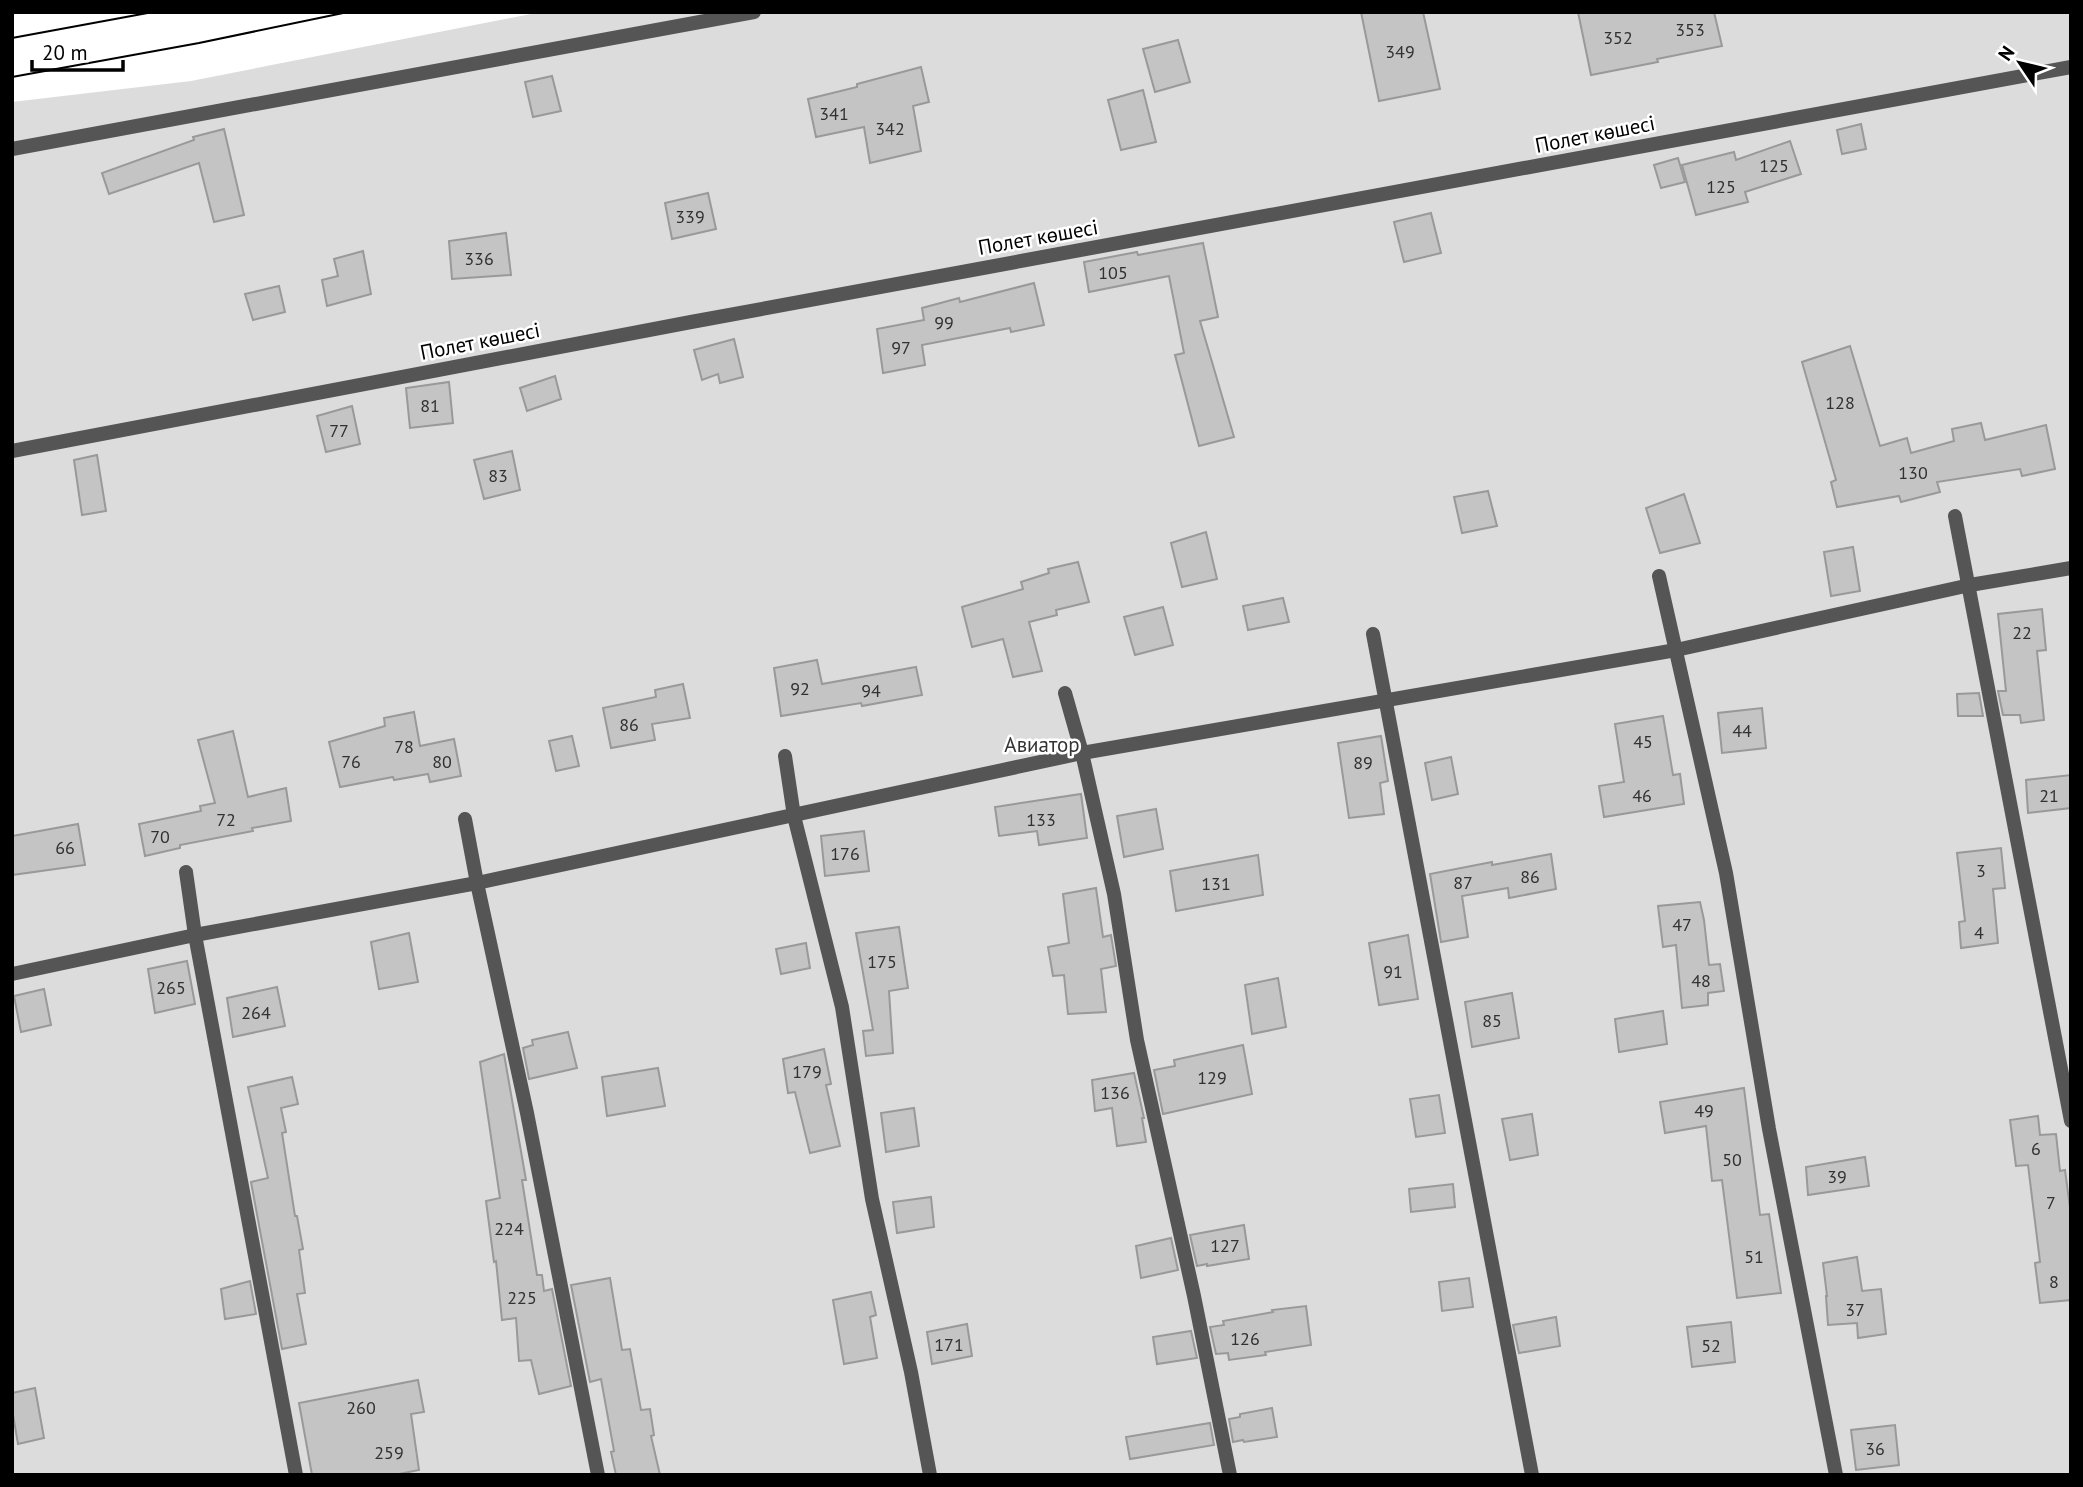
<svg xmlns="http://www.w3.org/2000/svg" width="2083" height="1487" font-family="'PT Sans',sans-serif">
	<rect width="100%" height="100%" fill="#fff"/>
	<polygon fill="#dcdcdc" points="541,12 2071,12 2071,1475 12,1475 12,102 191,81"/>
	<g fill="#c4c4c4" stroke="#999" stroke-width="2">
		<polygon points="1361,12 1423,12 1440,89 1379,101"/>
		<polygon points="1578,12 1714,12 1722,46 1657,59 1658,62 1591,75"/>
		<polygon points="1178,40 1190,82 1155,92 1143,49"/>
		<polygon points="921,67 929,102 913,106 921,151 870,163 864,127 816,137 808,99 857,87 857,84"/>
		<polygon points="552,76 561,111 533,117 525,82"/>
		<polygon points="1143,90 1156,142 1121,150 1108,100"/>
		<polygon points="1861,124 1866,149 1842,154 1837,130"/>
		<polygon points="224,129 244,215 214,222 199,163 109,194 102,173 194,140 193,137"/>
		<polygon points="1790,141 1801,174 1745,192 1748,202 1696,215 1682,165 1734,152 1736,160"/>
		<polygon points="1678,158 1685,182 1661,188 1654,165"/>
		<polygon points="708,193 716,229 672,239 665,203"/>
		<polygon points="1431,213 1441,253 1404,262 1394,222"/>
		<polygon points="506,233 511,275 452,279 449,241"/>
		<polygon points="1203,243 1218,317 1200,321 1234,437 1199,446 1175,355 1184,353 1169,276 1089,292 1084,262 1137,252 1138,255"/>
		<polygon points="363,251 371,294 327,306 322,280 338,276 334,259"/>
		<polygon points="1034,283 1044,325 1011,332 1010,328 922,345 925,365 883,373 877,329 924,320 922,308 959,298 960,302"/>
		<polygon points="279,286 285,312 253,320 245,294"/>
		<polygon points="734,339 743,377 720,383 718,374 702,380 694,350"/>
		<polygon points="1850,346 1880,446 1907,438 1911,453 1954,441 1952,429 1981,423 1985,440 2046,425 2055,469 2022,476 2020,469 1937,482 1940,492 1901,502 1899,496 1837,507 1831,482 1836,480 1802,362"/>
		<polygon points="555,376 561,399 527,411 520,388"/>
		<polygon points="449,382 453,423 410,428 406,388"/>
		<polygon points="352,406 360,444 326,452 317,416"/>
		<polygon points="512,451 520,490 484,499 474,460"/>
		<polygon points="97,455 106,511 82,515 74,460"/>
		<polygon points="1488,491 1497,526 1462,533 1454,497"/>
		<polygon points="1684,494 1700,543 1660,553 1646,508"/>
		<polygon points="1206,532 1217,579 1182,587 1171,543"/>
		<polygon points="1853,547 1860,591 1831,596 1824,552"/>
		<polygon points="1078,562 1089,602 1056,610 1057,615 1029,622 1042,671 1013,677 1003,639 972,647 962,607 1023,589 1021,582 1049,573 1048,569"/>
		<polygon points="1283,598 1289,622 1248,630 1243,606"/>
		<polygon points="1163,607 1173,645 1135,655 1124,617"/>
		<polygon points="2042,609 2046,650 2037,651 2044,720 2021,723 2020,715 2003,715 1998,691 2006,691 1998,614"/>
		<polygon points="817,660 822,684 916,667 922,695 862,706 861,703 781,716 774,668"/>
		<polygon points="683,684 690,718 652,724 655,740 611,748 603,708 656,697 655,690"/>
		<polygon points="1979,693 1983,716 1958,716 1957,694"/>
		<polygon points="1762,708 1766,748 1722,753 1718,713"/>
		<polygon points="414,712 420,746 454,739 461,776 430,782 428,774 394,780 393,777 340,787 329,742 385,726 384,718"/>
		<polygon points="1663,716 1673,775 1680,774 1684,804 1604,817 1599,786 1624,782 1615,724"/>
		<polygon points="233,731 248,797 286,788 291,821 252,828 253,831 180,845 180,848 145,856 139,824 201,811 200,806 215,803 198,740"/>
		<polygon points="572,736 579,766 556,771 549,741"/>
		<polygon points="1381,736 1388,781 1380,783 1384,814 1349,818 1338,743"/>
		<polygon points="1451,757 1458,794 1432,800 1425,763"/>
		<polygon points="2071,775 2071,808 2028,813 2026,780"/>
		<polygon points="1081,794 1087,838 1039,845 1037,831 999,836 995,807"/>
		<polygon points="1156,809 1163,849 1124,857 1117,816"/>
		<polygon points="78,824 85,865 12,875 12,836"/>
		<polygon points="864,831 869,871 825,876 821,836"/>
		<polygon points="2001,848 2005,888 1993,889 1998,943 1961,948 1959,922 1965,921 1957,853"/>
		<polygon points="1551,854 1556,889 1509,898 1508,888 1462,896 1468,937 1441,942 1430,874 1492,862 1492,865"/>
		<polygon points="1258,855 1263,895 1176,911 1170,871"/>
		<polygon points="1096,888 1103,937 1111,935 1116,966 1101,969 1106,1012 1068,1014 1064,975 1053,976 1048,947 1069,943 1063,894"/>
		<polygon points="1700,902 1704,920 1709,965 1720,964 1724,991 1708,993 1708,1005 1682,1008 1676,945 1663,947 1658,906"/>
		<polygon points="899,927 908,988 889,991 893,1053 866,1056 863,1031 873,1030 856,933"/>
		<polygon points="409,933 418,982 379,989 371,942"/>
		<polygon points="1408,935 1418,999 1379,1005 1369,943"/>
		<polygon points="806,943 810,968 781,974 776,949"/>
		<polygon points="187,961 195,1004 155,1013 148,969"/>
		<polygon points="1278,978 1286,1027 1252,1034 1245,985"/>
		<polygon points="277,987 285,1026 233,1037 227,998"/>
		<polygon points="44,989 51,1025 21,1032 14,996"/>
		<polygon points="1512,993 1519,1038 1472,1047 1465,1002"/>
		<polygon points="1663,1011 1667,1044 1619,1052 1615,1019"/>
		<polygon points="568,1032 577,1068 529,1079 523,1048 533,1045 532,1040"/>
		<polygon points="1243,1045 1252,1094 1163,1114 1154,1070 1175,1066 1174,1060"/>
		<polygon points="824,1049 831,1084 826,1085 840,1146 810,1153 795,1092 788,1093 783,1059"/>
		<polygon points="504,1054 526,1180 522,1180 537,1275 542,1275 544,1291 552,1289 571,1386 539,1394 531,1360 519,1361 516,1318 502,1320 496,1261 494,1262 486,1201 500,1198 480,1062"/>
		<polygon points="658,1068 665,1106 607,1116 602,1077"/>
		<polygon points="1134,1073 1144,1118 1142,1118 1146,1142 1117,1146 1112,1108 1095,1111 1092,1080"/>
		<polygon points="292,1077 298,1104 281,1108 286,1132 282,1133 295,1216 297,1216 303,1249 299,1250 305,1293 297,1294 306,1344 282,1349 251,1182 268,1178 248,1087"/>
		<polygon points="1744,1088 1760,1215 1769,1214 1781,1293 1737,1298 1722,1180 1712,1181 1706,1126 1665,1133 1660,1102"/>
		<polygon points="1439,1095 1445,1133 1416,1137 1410,1099"/>
		<polygon points="914,1108 919,1146 886,1152 881,1113"/>
		<polygon points="1532,1114 1538,1155 1510,1160 1502,1119"/>
		<polygon points="2038,1116 2040,1135 2056,1134 2060,1171 2065,1170 2071,1215 2071,1300 2040,1303 2035,1263 2040,1262 2028,1165 2016,1166 2010,1120"/>
		<polygon points="1865,1157 1869,1186 1808,1195 1806,1167"/>
		<polygon points="1453,1184 1455,1207 1411,1212 1409,1189"/>
		<polygon points="931,1197 934,1227 897,1233 893,1202"/>
		<polygon points="1244,1225 1249,1259 1207,1266 1207,1264 1197,1266 1190,1235"/>
		<polygon points="1171,1238 1178,1270 1141,1278 1136,1246"/>
		<polygon points="1857,1257 1862,1291 1881,1289 1886,1334 1858,1338 1857,1323 1828,1325 1826,1296 1827,1296 1823,1263"/>
		<polygon points="610,1278 622,1350 630,1349 641,1410 650,1409 654,1435 651,1436 660,1475 616,1475 611,1452 614,1451 601,1379 590,1382 571,1285"/>
		<polygon points="1469,1278 1473,1307 1442,1311 1439,1282"/>
		<polygon points="250,1281 256,1314 225,1319 221,1289"/>
		<polygon points="871,1292 876,1315 870,1317 877,1358 844,1364 833,1300"/>
		<polygon points="1306,1306 1311,1345 1265,1352 1266,1355 1229,1360 1228,1353 1216,1354 1210,1327 1224,1325 1223,1321 1273,1312 1272,1310"/>
		<polygon points="1556,1317 1560,1346 1519,1353 1513,1325"/>
		<polygon points="1731,1322 1735,1362 1692,1367 1687,1327"/>
		<polygon points="967,1324 972,1356 932,1364 927,1332"/>
		<polygon points="1191,1331 1197,1358 1157,1364 1153,1337"/>
		<polygon points="418,1380 424,1412 411,1414 419,1470 394,1475 312,1475 299,1403"/>
		<polygon points="35,1388 44,1438 18,1444 12,1409 12,1393"/>
		<polygon points="1272,1408 1277,1437 1244,1442 1243,1440 1233,1442 1229,1419 1240,1417 1240,1414"/>
		<polygon points="1210,1423 1214,1445 1130,1459 1126,1437"/>
		<polygon points="1895,1425 1899,1465 1856,1470 1851,1430"/>
	</g>
	<g fill="none" stroke-linecap="round" stroke-linejoin="round">
		<g stroke="#555" stroke-width="14">
			<polyline points="12,149 754,12"/>
			<polyline points="12,451 691,322 2071,67"/>
			<polyline points="1955,516 2071,1121"/>
			<polyline points="1659,576 1726,873 1769,1129 1836,1475"/>
			<polyline points="1373,634 1532,1475"/>
			<polyline points="1065,693 1082,753 1114,894 1137,1040 1194,1296 1230,1475"/>
			<polyline points="785,756 794,816 842,1007 872,1199 911,1372 930,1475"/>
			<polyline points="465,819 477,883 527,1113 598,1475"/>
			<polyline points="186,872 195,935 296,1475"/>
			<polyline points="12,974 195,935 477,883 1082,753 1676,650 1970,585 2071,568"/>
		</g>
		<g stroke="#000" stroke-width="2">
			<polyline points="12,38 153,12"/>
			<polyline points="12,77 199,43 348,12"/>
		</g>
	</g>
	<g text-anchor="middle" dominant-baseline="central" stroke-width="5" stroke-linejoin="round" paint-order="stroke">
		<g font-size="18" fill="#313131">
			<text x="1690" y="29">353</text>
			<text x="1618" y="37">352</text>
			<text x="1400" y="51">349</text>
			<text x="834" y="113">341</text>
			<text x="890" y="128">342</text>
			<text x="1774" y="165">125</text>
			<text x="1721" y="186">125</text>
			<text x="690" y="216">339</text>
			<text x="479" y="258">336</text>
			<text x="1113" y="272">105</text>
			<text x="944" y="322">99</text>
			<text x="901" y="347">97</text>
			<text x="1840" y="402">128</text>
			<text x="430" y="405">81</text>
			<text x="339" y="430">77</text>
			<text x="1913" y="472">130</text>
			<text x="498" y="475">83</text>
			<text x="2022" y="632">22</text>
			<text x="800" y="688">92</text>
			<text x="871" y="690">94</text>
			<text x="629" y="724">86</text>
			<text x="1742" y="730">44</text>
			<text x="1643" y="741">45</text>
			<text x="404" y="746">78</text>
			<text x="351" y="761">76</text>
			<text x="442" y="761">80</text>
			<text x="1363" y="762">89</text>
			<text x="1642" y="795">46</text>
			<text x="2049" y="795">21</text>
			<text x="226" y="819">72</text>
			<text x="1041" y="819">133</text>
			<text x="160" y="836">70</text>
			<text x="65" y="847">66</text>
			<text x="845" y="853">176</text>
			<text x="1981" y="870">3</text>
			<text x="1530" y="876">86</text>
			<text x="1463" y="882">87</text>
			<text x="1216" y="883">131</text>
			<text x="1682" y="924">47</text>
			<text x="1979" y="932">4</text>
			<text x="882" y="961">175</text>
			<text x="1393" y="971">91</text>
			<text x="1701" y="980">48</text>
			<text x="171" y="987">265</text>
			<text x="256" y="1012">264</text>
			<text x="1492" y="1020">85</text>
			<text x="807" y="1071">179</text>
			<text x="1212" y="1077">129</text>
			<text x="1115" y="1092">136</text>
			<text x="1704" y="1110">49</text>
			<text x="2036" y="1148">6</text>
			<text x="1732" y="1159">50</text>
			<text x="1837" y="1176">39</text>
			<text x="2051" y="1202">7</text>
			<text x="509" y="1228">224</text>
			<text x="1225" y="1245">127</text>
			<text x="1754" y="1256">51</text>
			<text x="2054" y="1281">8</text>
			<text x="522" y="1297">225</text>
			<text x="1855" y="1309">37</text>
			<text x="1245" y="1338">126</text>
			<text x="949" y="1344">171</text>
			<text x="1711" y="1345">52</text>
			<text x="361" y="1407">260</text>
			<text x="1875" y="1448">36</text>
			<text x="389" y="1452">259</text>
		</g>
		<g font-size="21" fill="#000" stroke="#fff">
			<text transform="translate(1595 134) rotate(-11)">Полет көшесі</text>
			<text transform="translate(1038 237) rotate(-10)">Полет көшесі</text>
			<text transform="translate(480 341) rotate(-11)">Полет көшесі</text>
		</g>
		<g font-size="21" fill="#333" stroke="#fff">
			<text x="1042" y="744">Авиатор</text>
		</g>
	</g>
	<rect width="2083" height="1487" fill="none" stroke="#000000" stroke-width="28"/>
	<g transform="translate(2020 63) rotate(305)" stroke="#ffffff" stroke-width="5" paint-order="stroke">
	<path d="M0-5L12 26L0 18L-12 26Z" fill="#000000"/>
	<text y="-10" font-size="19" font-weight="bold" text-anchor="middle" fill="#000000">N</text>
	</g>
	<path d="M32 60v10h91v-10" fill="none" stroke="#000000" stroke-width="3.5"/>
	<text x="42" y="60" font-size="21" fill="#000000" stroke="#ffffff" stroke-width="5" paint-order="stroke">20 m</text>
</svg>
